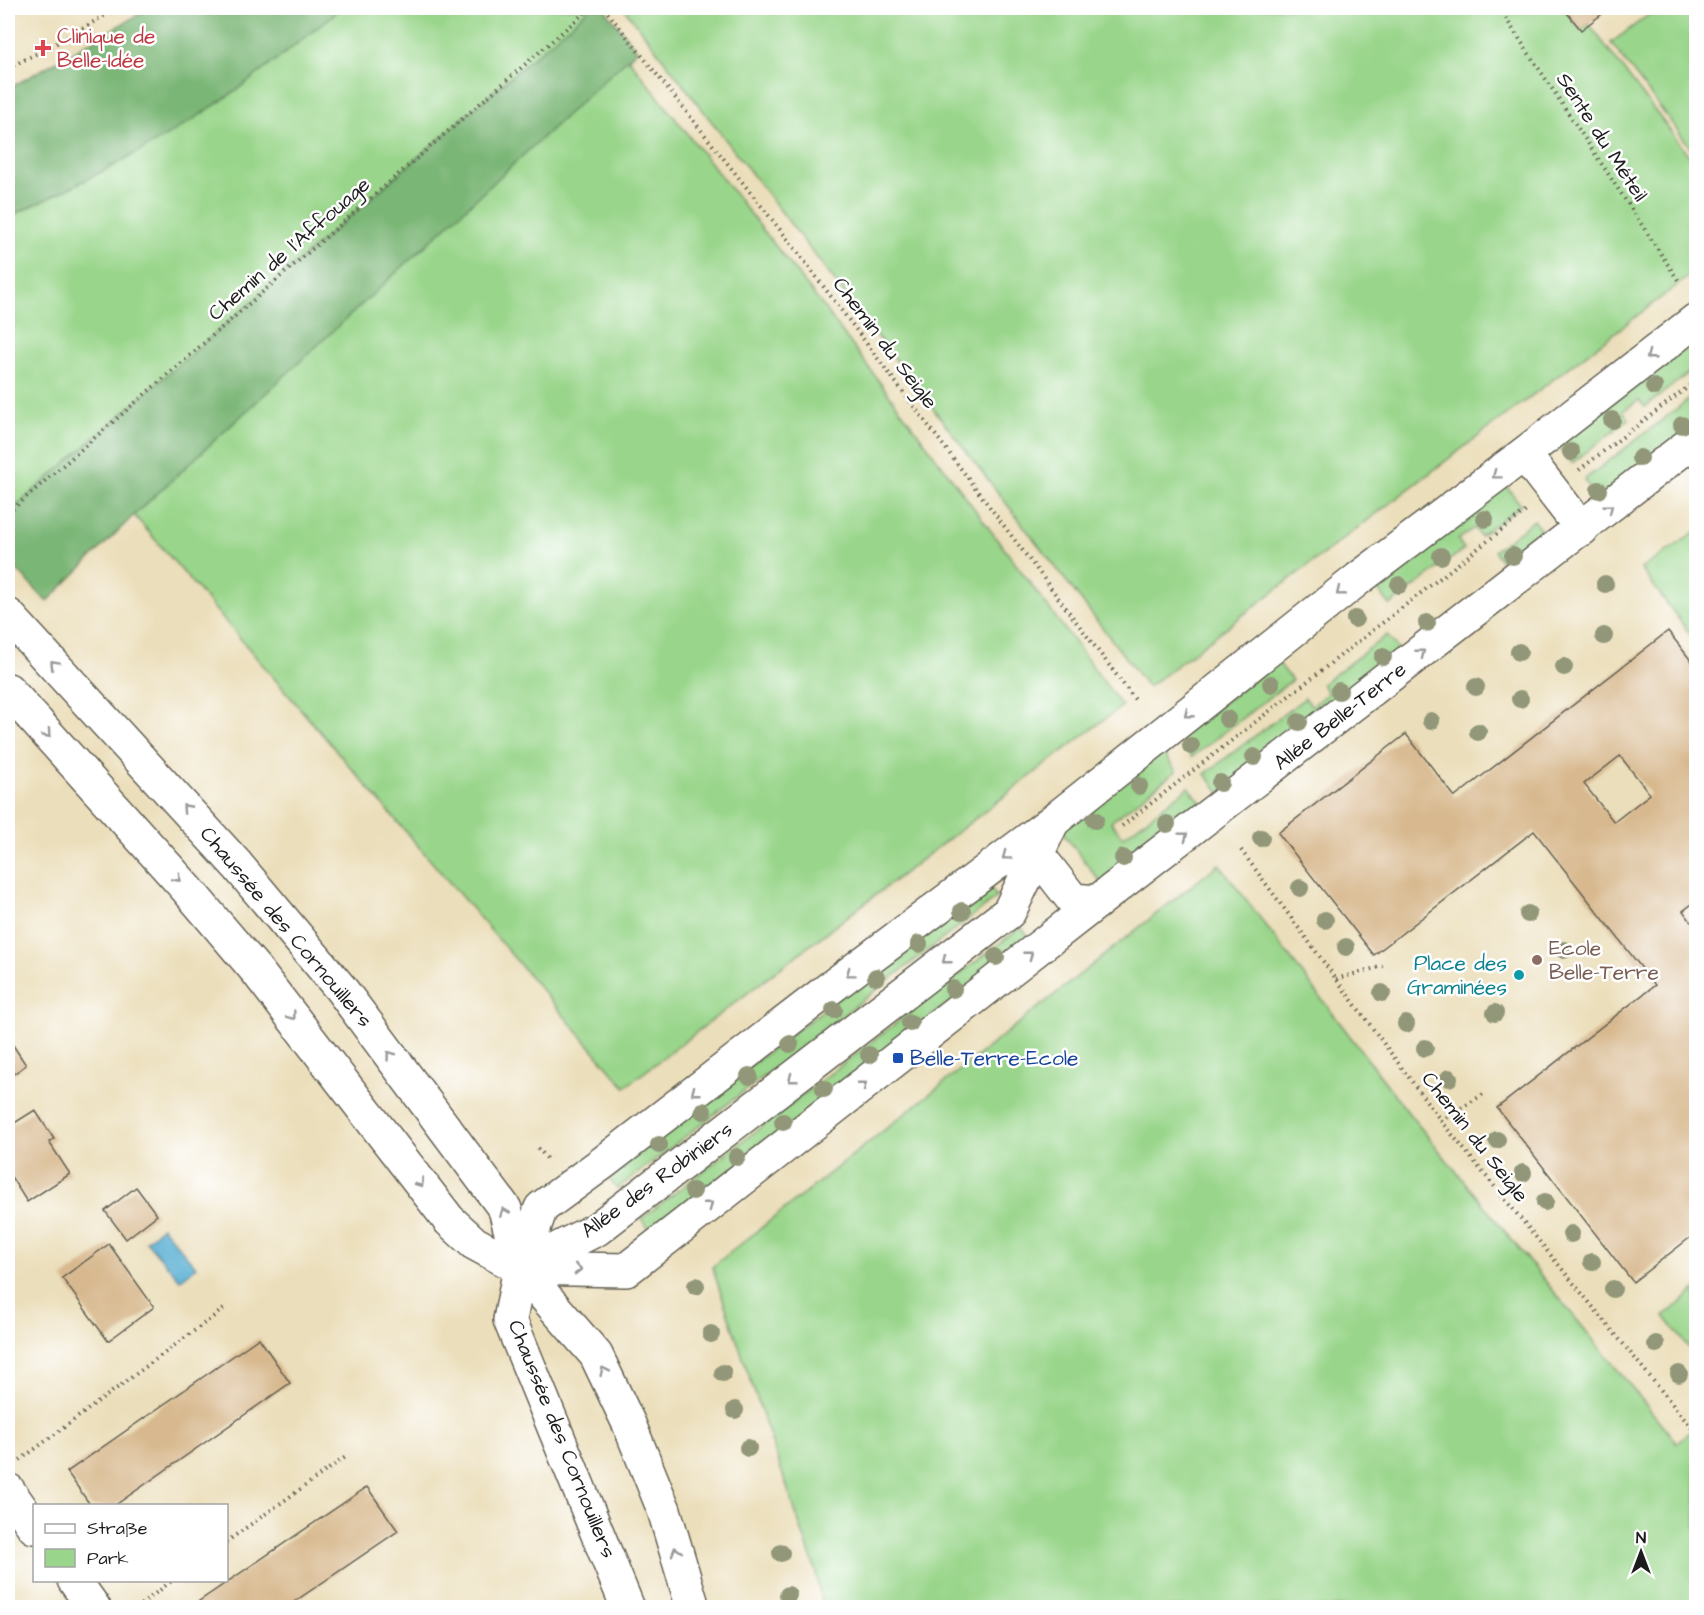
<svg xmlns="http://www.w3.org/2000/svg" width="1704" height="1615" font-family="'Architects Daughter',sans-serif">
	<rect width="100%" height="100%" fill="#fff"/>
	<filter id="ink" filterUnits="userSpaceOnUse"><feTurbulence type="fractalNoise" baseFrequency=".0167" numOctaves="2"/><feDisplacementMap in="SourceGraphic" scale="12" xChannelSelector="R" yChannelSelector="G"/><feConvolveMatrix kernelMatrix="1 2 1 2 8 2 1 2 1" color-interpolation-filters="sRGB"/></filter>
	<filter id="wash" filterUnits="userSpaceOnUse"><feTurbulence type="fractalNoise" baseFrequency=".008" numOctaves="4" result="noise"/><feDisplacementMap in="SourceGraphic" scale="24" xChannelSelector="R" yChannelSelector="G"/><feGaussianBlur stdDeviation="1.35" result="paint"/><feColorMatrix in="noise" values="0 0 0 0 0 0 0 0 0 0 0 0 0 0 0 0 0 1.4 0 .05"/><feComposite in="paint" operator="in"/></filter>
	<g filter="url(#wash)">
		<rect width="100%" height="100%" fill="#ebdeba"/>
		<g fill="#99d58a" stroke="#5a7853" stroke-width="1.5">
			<path d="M342,8H590L8,513V217C80,184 152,148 218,103C261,73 301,40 342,8Z"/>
			<polygon points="624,8 1563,8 1581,30 1589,24 1696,165 1696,271 1148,687"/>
			<polygon points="1658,8 1696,8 1696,155 1611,43"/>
			<polygon points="627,57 822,305 1122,706 625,1087 134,515"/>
			<polygon points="1696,338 1696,367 1645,407 1639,400 1623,411 1629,419 1572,463 1557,445"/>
			<polygon points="1696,394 1696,425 1599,500 1584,480"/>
			<polygon points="1506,486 1521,505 1480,536 1474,528 1458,540 1464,549 1390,605 1375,586"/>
			<polygon points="1534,520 1548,540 1509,571 1494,551"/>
			<polygon points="1696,532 1696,642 1641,569"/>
			<polygon points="1387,635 1402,654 1220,793 1205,774 1305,698 1312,706 1328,693 1322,684"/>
			<polygon points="1277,661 1292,680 1192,757 1178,738"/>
			<polygon points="1162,751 1176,771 1111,822 1123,837 1189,787 1204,806 1102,884 1060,829"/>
			<polygon points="1219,864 1407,1111 1677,1443 1696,1427 1696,1607 822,1607 816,1572 712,1267"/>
			<polygon points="987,884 997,897 617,1189 607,1176"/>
			<polygon points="1021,927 1031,940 651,1232 641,1219"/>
			<polygon points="1696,1290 1696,1357 1664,1316"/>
		</g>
		<g fill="#7ab676" stroke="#4b6949" stroke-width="1.5">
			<path d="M150,8H342C301,40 261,74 218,103C152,148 80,184 8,217V89Z"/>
			<polygon points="590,8 604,8 637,50 134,515 47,602 8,560 8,513"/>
		</g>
		<polygon fill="#56afd3" stroke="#396678" stroke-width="1.5" points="162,1227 196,1267 180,1280 146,1241"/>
		<g id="blocks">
			<g fill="#d8b98f" fill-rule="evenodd">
				<polygon points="1563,8 1610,8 1581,30"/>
				<path d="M1668,631L1696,667V901L1683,911L1696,928V1233L1633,1282L1497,1108L1655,985L1534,831L1374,955L1278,833L1406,734L1455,797ZM1620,756L1650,794L1614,822L1584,784Z"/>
				<polygon points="9,1039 26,1065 8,1078 8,1040"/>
				<polygon points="35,1110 54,1139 49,1142 70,1174 27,1202 8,1172 8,1127"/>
				<polygon points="136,1187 157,1215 126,1239 105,1211"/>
				<polygon points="109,1244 154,1307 108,1341 62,1278"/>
				<polygon points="259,1338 290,1383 114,1506 91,1506 67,1472"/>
				<polygon points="367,1487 398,1531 285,1608 189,1608"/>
			</g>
		</g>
	</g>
	<g filter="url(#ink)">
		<use href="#blocks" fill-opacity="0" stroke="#646053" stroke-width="1.5"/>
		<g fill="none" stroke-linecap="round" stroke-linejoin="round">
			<defs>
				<g id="minor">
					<polyline points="1524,454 1582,529"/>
					<polyline points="8,615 237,865 341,989 505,1209 520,1268 510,1320 628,1608"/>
					<polyline points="8,690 187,889 256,970 449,1220 474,1243 520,1268 596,1355 629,1424 664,1510 693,1608"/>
					<polyline points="1038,855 1073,900 1097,902"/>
					<polyline points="524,1266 597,1229 1009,912 1051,825"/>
					<polyline points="520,1268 541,1208 604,1162 830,988 1053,821 1358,579 1524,454 1696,320"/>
					<polyline points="520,1268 626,1270 1097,902 1696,439"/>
					<polyline points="8,1490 34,1527"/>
					<polyline points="74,1580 94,1608"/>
				</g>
			</defs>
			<use href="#minor" stroke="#646053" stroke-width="36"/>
			<g stroke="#646053" stroke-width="4" stroke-dasharray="1.5 4.5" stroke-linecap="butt">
				<polyline points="604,8 793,246 1136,701"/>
				<polyline points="1499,8 1680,283"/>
				<polyline points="8,68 48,48 118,8"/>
				<polyline points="1579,470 1696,381"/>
				<polyline points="8,513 590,8"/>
				<polyline points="1122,826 1526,511"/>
				<polyline points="1241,850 1441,1121 1696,1433"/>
				<polyline points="1336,979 1383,966"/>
				<polyline points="1441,1121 1485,1093"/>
				<polyline points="538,1148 549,1161"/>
				<polyline points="20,1460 225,1308"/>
				<polyline points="226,1542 347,1456"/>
				<polyline points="136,1608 173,1580"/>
			</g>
			<use href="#minor" stroke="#fff" stroke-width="33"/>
		</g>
		<g fill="#919778">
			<circle cx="1654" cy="387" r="9"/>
			<circle cx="1612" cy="420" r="9"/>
			<circle cx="1682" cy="425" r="9"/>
			<circle cx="1571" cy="452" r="9"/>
			<circle cx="1640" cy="458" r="9"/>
			<circle cx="1599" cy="490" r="9"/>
			<circle cx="1485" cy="519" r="9"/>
			<circle cx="1441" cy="556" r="9"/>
			<circle cx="1513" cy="556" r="9"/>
			<circle cx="1605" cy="584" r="9"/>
			<circle cx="1399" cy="585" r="9"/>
			<circle cx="1355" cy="619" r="9"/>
			<circle cx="1427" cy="623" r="9"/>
			<circle cx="1604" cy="636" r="9"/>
			<circle cx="1519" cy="652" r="9"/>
			<circle cx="1383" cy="657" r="9"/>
			<circle cx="1564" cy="667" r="9"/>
			<circle cx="1271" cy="684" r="9"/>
			<circle cx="1476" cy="687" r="9"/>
			<circle cx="1339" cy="691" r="9"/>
			<circle cx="1520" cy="699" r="9"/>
			<circle cx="1227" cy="719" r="9"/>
			<circle cx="1431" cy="721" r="9"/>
			<circle cx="1299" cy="722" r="9"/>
			<circle cx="1478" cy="732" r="9"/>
			<circle cx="1191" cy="746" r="9"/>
			<circle cx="1254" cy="757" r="9"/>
			<circle cx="1220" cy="783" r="9"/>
			<circle cx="1139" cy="786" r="9"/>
			<circle cx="1095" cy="820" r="9"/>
			<circle cx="1167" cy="824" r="9"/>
			<circle cx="1261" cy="838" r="9"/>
			<circle cx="1123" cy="858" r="9"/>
			<circle cx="1300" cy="888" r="9"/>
			<circle cx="962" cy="911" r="9"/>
			<circle cx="1528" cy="914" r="9"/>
			<circle cx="1325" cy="920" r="9"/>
			<circle cx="919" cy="944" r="9"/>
			<circle cx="1346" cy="947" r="9"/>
			<circle cx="1564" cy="950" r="9"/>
			<circle cx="996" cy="957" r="9"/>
			<circle cx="876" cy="977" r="9"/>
			<circle cx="953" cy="989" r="9"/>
			<circle cx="1382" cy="993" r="9"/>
			<circle cx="834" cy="1010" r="9"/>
			<circle cx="1495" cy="1013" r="9"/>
			<circle cx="910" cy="1023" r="9"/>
			<circle cx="1406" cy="1024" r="9"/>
			<circle cx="790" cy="1044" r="9"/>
			<circle cx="1425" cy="1048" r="9"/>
			<circle cx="869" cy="1055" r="9"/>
			<circle cx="749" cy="1076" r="9"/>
			<circle cx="1449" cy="1078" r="9"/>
			<circle cx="824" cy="1089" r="9"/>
			<circle cx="703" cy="1111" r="9"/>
			<circle cx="783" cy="1122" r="9"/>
			<circle cx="1497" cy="1140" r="9"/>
			<circle cx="659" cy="1145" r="9"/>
			<circle cx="737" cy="1157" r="9"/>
			<circle cx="1523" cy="1173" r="9"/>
			<circle cx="693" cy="1191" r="9"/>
			<circle cx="1545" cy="1202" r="9"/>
			<circle cx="1571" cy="1234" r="9"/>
			<circle cx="1592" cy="1262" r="9"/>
			<circle cx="696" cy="1286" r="9"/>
			<circle cx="1613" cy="1289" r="9"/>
			<circle cx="711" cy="1334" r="9"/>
			<circle cx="1656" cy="1344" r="9"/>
			<circle cx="723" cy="1373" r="9"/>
			<circle cx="1679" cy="1374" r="9"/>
			<circle cx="735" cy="1410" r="9"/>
			<circle cx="748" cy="1448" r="9"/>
			<circle cx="781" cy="1553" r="9"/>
			<circle cx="788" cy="1595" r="9"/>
		</g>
		<defs><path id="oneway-chevron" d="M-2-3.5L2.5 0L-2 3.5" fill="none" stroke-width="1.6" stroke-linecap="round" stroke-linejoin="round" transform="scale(1.5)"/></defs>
		<g stroke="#999">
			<use href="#oneway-chevron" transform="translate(1650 356) rotate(142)"/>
			<use href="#oneway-chevron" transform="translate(1496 475) rotate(143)"/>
			<use href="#oneway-chevron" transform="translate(1609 508) rotate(-38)"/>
			<use href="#oneway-chevron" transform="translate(1340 592) rotate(141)"/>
			<use href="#oneway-chevron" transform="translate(1421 653) rotate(-38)"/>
			<use href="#oneway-chevron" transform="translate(54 664) rotate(-133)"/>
			<use href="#oneway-chevron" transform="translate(1188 714) rotate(141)"/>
			<use href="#oneway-chevron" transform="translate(47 734) rotate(48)"/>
			<use href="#oneway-chevron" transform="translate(186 808) rotate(-132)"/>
			<use href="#oneway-chevron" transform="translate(1184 836) rotate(-37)"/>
			<use href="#oneway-chevron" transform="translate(1006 856) rotate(143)"/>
			<use href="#oneway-chevron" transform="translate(177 878) rotate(48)"/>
			<use href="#oneway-chevron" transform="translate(1029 955) rotate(-38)"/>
			<use href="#oneway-chevron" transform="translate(946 960) rotate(142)"/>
			<use href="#oneway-chevron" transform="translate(850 973) rotate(143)"/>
			<use href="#oneway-chevron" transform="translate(292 1016) rotate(52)"/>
			<use href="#oneway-chevron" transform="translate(390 1055) rotate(-127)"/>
			<use href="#oneway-chevron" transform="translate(792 1079) rotate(142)"/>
			<use href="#oneway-chevron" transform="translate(863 1085) rotate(-38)"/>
			<use href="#oneway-chevron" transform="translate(695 1092) rotate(142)"/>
			<use href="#oneway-chevron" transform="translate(420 1183) rotate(53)"/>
			<use href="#oneway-chevron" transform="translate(709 1205) rotate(-38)"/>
			<use href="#oneway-chevron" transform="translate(504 1212) rotate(-112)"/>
			<use href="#oneway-chevron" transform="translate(578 1269) rotate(1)"/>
			<use href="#oneway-chevron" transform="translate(604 1371) rotate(-116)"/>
			<use href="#oneway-chevron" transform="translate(676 1551) rotate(-107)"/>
		</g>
	</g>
	<path fill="#e0444e" stroke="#fff" stroke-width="2" d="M40 39h6v6h6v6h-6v6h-6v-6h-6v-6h6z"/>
	<circle fill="#8d6e63" stroke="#fff" stroke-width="2" cx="1537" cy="960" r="6"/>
	<circle fill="#0f9aa8" stroke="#fff" stroke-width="2" cx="1519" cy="975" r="6"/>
	<rect fill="#1a4fb4" stroke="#fff" stroke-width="2" x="892" y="1052" width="12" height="12" rx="3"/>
	<g text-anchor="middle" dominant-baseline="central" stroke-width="5" stroke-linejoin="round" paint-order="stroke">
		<g font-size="21" fill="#be3a42" stroke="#fff" text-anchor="start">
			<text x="57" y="36">Clinique de<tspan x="57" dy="24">Belle-Idée</tspan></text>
		</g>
		<g font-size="21" fill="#1c1c1c" stroke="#fff">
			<text transform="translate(1602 137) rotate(57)">Sente du Méteil</text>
			<text transform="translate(289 249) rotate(-41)">Chemin de l'Affouage</text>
			<text transform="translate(885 343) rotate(53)">Chemin du Seigle</text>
			<text transform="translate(1340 716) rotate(-38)">Allée Belle-Terre</text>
			<text transform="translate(286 927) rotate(50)">Chaussée des Cornouillers</text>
			<text transform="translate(1475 1137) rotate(52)">Chemin du Seigle</text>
			<text transform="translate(657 1180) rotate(-36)">Allée des Robiniers</text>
			<text transform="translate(562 1439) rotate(68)">Chaussée des Cornouillers</text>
		</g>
		<g font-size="21" fill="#785e54" stroke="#fff" text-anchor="start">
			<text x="1549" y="948">Ecole<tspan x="1549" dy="24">Belle-Terre</tspan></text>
		</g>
		<g font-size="21" fill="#0d838f" stroke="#fff" text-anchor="end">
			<text x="1507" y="963">Place des<tspan x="1507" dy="24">Graminées</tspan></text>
		</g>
		<g font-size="21" fill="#164399" stroke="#fff" text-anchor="start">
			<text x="910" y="1058">Belle-Terre-Ecole</text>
		</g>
	</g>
	<rect width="1704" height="1615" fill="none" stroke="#fff" stroke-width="30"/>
	<rect x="33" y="1504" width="195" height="78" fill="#ffffff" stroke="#a4a4a4" stroke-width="1.5"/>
	<rect x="45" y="1524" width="30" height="9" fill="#ffffff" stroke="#a4a4a4" stroke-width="1.5"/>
	<text x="87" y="1534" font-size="18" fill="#1c1c1c">Straße</text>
	<rect x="45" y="1549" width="30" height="18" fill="#99d58a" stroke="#a4a4a4" stroke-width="1.5"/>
	<text x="87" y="1564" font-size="18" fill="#1c1c1c">Park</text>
	<g transform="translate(1641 1552)" stroke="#ffffff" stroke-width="4.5" paint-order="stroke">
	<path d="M0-4.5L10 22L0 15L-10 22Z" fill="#1c1c1c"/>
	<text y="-9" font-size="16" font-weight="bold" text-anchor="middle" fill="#1c1c1c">N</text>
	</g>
</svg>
